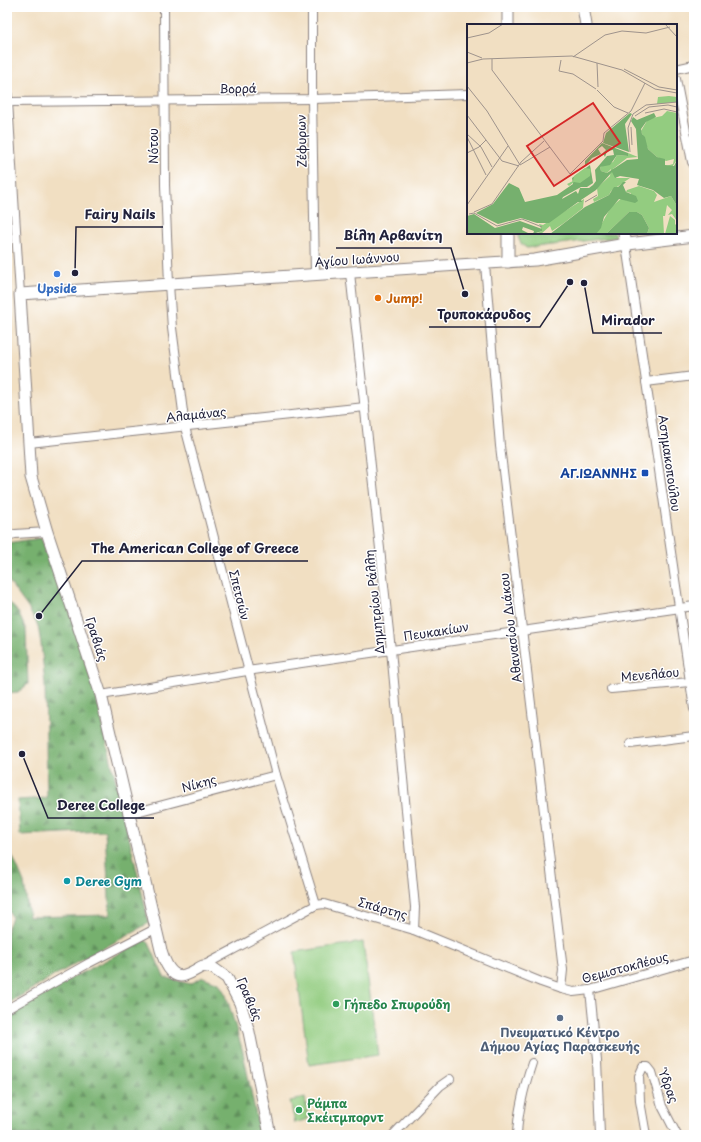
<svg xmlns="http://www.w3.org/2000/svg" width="701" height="1142" font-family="'Playpen Sans',sans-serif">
	<defs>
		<pattern id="forest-firs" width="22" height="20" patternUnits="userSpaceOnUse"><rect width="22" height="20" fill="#76b06e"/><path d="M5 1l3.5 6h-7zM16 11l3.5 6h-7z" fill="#608f5c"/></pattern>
	</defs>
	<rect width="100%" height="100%" fill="#fff"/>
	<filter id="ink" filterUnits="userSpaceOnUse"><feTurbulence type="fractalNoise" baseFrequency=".025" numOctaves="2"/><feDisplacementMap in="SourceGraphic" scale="8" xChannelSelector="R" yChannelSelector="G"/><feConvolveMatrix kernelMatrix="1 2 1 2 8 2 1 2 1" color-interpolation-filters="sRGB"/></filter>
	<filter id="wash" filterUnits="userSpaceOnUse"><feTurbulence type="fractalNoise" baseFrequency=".012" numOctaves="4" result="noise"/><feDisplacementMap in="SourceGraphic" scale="16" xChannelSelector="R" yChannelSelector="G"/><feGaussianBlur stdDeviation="0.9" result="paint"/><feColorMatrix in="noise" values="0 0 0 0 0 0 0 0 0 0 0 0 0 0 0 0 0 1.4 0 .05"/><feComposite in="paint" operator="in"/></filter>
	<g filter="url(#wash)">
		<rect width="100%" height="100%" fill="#f1dfc2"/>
		<g fill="url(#forest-firs)" stroke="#4c6954">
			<polygon points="41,538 62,586 96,696 149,923 57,974 7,1004 7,929 12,918 7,905 7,856 12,855 24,883 29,917 110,915 105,831 20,835 18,800 47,798 45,684 41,644 38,626 28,608 7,579 7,543"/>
			<polygon points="7,600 18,612 26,630 28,684 18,692 7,693"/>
			<polygon points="145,940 149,943 164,977 190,984 203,977 219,983 226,995 243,1052 260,1135 7,1135 7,1016 68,980"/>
		</g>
		<g fill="#93cc80" stroke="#5a775e">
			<path d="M518,233H615L616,237L527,248C521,245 518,240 518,233Z"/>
			<polygon points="363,942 378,1055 309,1065 294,952"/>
			<polygon points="305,1098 308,1119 295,1123 290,1101"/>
		</g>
	</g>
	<g filter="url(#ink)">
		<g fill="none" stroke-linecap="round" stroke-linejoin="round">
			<defs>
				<g id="minor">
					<polyline points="164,7 165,185 169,284 172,328 185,427 276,775 316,905"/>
					<polyline points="312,7 312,99 315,275"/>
					<polyline points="676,69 694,65"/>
					<polyline points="676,79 692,162 694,165"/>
					<polyline points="7,85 20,294"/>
					<polyline points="8,102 312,99 468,94"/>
					<polyline points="626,245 694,709"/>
					<polyline points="485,264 500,446 563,970 561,989"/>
					<polyline points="350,273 391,650 415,907 414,930"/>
					<polyline points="646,382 694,376"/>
					<polyline points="29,443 365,407"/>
					<polyline points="7,536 15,534 47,532"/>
					<polyline points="611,689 690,682"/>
					<polyline points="101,695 247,671 694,606"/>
					<polyline points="630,744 694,736"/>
					<polyline points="129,814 276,775"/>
					<polyline points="203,966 316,905 324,904 414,930 541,982 561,989 573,992 590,990 694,960"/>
					<polyline points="590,990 597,1060 600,1135"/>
					<polyline points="7,1009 89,963 155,929"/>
					<polyline points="393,1135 440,1086 450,1079"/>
					<path d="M517,1135C518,1110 524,1087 532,1063"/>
					<polyline points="646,1135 640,1101 639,1076 643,1067 648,1067 652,1072 662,1106 677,1135"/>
				</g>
				<g id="tertiary">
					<polyline points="508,7 508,25"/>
					<polyline points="583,7 586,25"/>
					<polyline points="624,233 626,245"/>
					<polyline points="508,262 508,233"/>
					<path d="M270,1135L249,1032L240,1003L227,978L213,968L203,966C197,969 191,973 185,975C171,980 164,960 161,950L101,695L47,532L31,477L20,294L535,260L620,245L694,236"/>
				</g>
			</defs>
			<use href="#minor" stroke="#8a807e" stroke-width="10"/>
			<use href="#tertiary" stroke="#8a807e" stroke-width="13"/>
			<use href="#minor" stroke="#fff" stroke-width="8"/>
			<use href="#tertiary" stroke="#fff" stroke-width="11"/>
		</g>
	</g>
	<circle fill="#3f7fe0" stroke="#fff" stroke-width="1.5" cx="57" cy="274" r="4"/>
	<circle fill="#e8710a" stroke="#fff" stroke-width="1.5" cx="378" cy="298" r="4"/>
	<rect fill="#1a4fb4" stroke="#fff" stroke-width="1.5" x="641" y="469" width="8" height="8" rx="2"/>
	<circle fill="#0f9aa8" stroke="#fff" stroke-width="1.5" cx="67" cy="881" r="4"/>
	<g fill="#2e9e5b" stroke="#fff" stroke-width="1.5">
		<circle cx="336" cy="1004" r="4"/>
		<circle cx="299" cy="1110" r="4"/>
	</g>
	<circle fill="#5c6f8a" stroke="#fff" stroke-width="1.5" cx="560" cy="1018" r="4"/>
	<g text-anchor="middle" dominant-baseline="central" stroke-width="3" stroke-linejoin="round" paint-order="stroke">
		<g font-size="12" fill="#22223b" stroke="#fff">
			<text transform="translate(238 88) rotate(-1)">Βορρά</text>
			<text transform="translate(301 141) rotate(-91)">Ζέφυρων</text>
			<text transform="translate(153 146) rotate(-90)">Νότου</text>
			<text transform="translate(357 259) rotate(-4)">Αγίου Ιωάννου</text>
			<text transform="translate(196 414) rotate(-6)">Αλαμάνας</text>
			<text transform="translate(670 463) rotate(82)">Ασημακοπούλου</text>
			<text transform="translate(240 595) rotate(76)">Σπετσών</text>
			<text transform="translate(374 602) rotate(-96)">Δημητρίου Ράλλη</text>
			<text transform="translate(510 628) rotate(-97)">Αθανασίου Διάκου</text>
			<text transform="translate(436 631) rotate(-9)">Πευκακίων</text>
			<text transform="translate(97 639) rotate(72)">Γραβιάς</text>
			<text transform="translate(650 674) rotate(-5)">Μενελάου</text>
			<text transform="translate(199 783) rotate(-15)">Νίκης</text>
			<text transform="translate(383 908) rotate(16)">Σπάρτης</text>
			<text transform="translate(625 967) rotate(-15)">Θεμιστοκλέους</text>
			<text transform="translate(250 999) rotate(67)">Γραβιάς</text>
			<text transform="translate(669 1086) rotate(69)">Ύδρας</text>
		</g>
		<g font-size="12" font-weight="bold" fill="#366cbe" stroke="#fff">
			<text x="57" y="288">Upside</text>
		</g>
		<g font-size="12" font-weight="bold" fill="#c56008" stroke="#fff" text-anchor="start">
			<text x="386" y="298">Jump!</text>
		</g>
		<g font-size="12" font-weight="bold" fill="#164399" stroke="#fff" text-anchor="end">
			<text x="637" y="473">ΑΓ.ΙΩΑΝΝΗΣ</text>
		</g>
		<g font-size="12" font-weight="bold" fill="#0d838f" stroke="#fff" text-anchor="start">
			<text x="75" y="881">Deree Gym</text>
		</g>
		<g font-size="12" font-weight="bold" fill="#27864d" stroke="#fff" text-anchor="start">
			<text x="344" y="1004">Γήπεδο Σπυρούδη</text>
			<text x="307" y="1103">Ράμπα<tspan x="307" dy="14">Σκέιτμπορντ</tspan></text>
		</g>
		<g font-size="12" font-weight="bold" fill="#4e5e75" stroke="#fff">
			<text x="560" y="1032">Πνευματικό Κέντρο<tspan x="560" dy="14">Δήμου Αγίας Παρασκευής</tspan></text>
		</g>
	</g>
	<g transform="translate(467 24)">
		<rect width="210" height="210" fill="#f1dfc2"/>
		<path d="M202,72L210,73V78L190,80L191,73ZM200,87L210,89V136L205,143L199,142L206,140L207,135L199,137L190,133L181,125L174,107L181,95L195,92ZM161,129L171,133L160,134L146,145L149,154H163L144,167L142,171L127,178L126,175L131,172L130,164L143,152L144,145L140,149L134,147L133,143L146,138L150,131L160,132ZM172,162L187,167L190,171L187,178L204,172L210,182V197L205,190L201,191L205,186L200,181L198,192H196L197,210H180L182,204L175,191L170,188H162L139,210H129L144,183L155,174L161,177L164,169L159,168L160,166ZM117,175L116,184L97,199L85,207L83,202L74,210H68L75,207L72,200L76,201ZM203,192L208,196V201L210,199V209L198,210Z" fill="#93cc80"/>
		<path d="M163,89L165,90L158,100L162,128L136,119L139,109ZM187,89L189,93L179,98L174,105L175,110L178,113L181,125L190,133L198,135V141L207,142L210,136V182L204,172L197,174L186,166L170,161L172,155L153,152L148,154L145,148L129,166L114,176L115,178H111L82,199H70L54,194L31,200L9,189L26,180L42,159L52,164L58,178L90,171L106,160L105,154L123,141L126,159L120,163H114L96,173L95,175L109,167L111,170L113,164H122L126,161L129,157L128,146L140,132L147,131L146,126L140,127L138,133L136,129L139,126L135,122L131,125L134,130L125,134L118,142V137L135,119L161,129V132L150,131L143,141L133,143L134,147L140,149L160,136L171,135L169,105L164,97L166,93L170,96ZM156,158H159L156,161L159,168L169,172L171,177L168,179L152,175L137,193L134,204L129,210H83L118,183L142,171L147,163H151ZM162,188H170L175,191L182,204L180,210H139ZM7,190L28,204L53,197L75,205V207L66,210L67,207L56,203L55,206L63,210H0V192Z" fill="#76b06e"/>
		<path d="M118,144L124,145L123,152L113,159L107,158L102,162L100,160L106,157L107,152Z" fill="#93cc80"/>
		<path fill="none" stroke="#9e938c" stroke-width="1" d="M198,0L210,13M0,14L22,9L36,0M0,28L15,34M106,33L138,11L155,7L179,9L203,3M25,35V46L103,150L136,117L137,109L164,87L178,59M94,36L92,47L106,50L129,65M0,39L16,35L105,32L155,46L188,65L210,69M130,39L131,63M157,45L192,63L210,66M0,62L20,87L53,141M130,66L147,83L161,89M178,89L197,85L210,88M166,90L179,81L210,78M0,91L35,137L52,142M168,92L182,83L201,81L210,83M164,103L165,121M0,110L14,123L25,143M0,113L19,151M163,128L161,104L166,90M0,129L12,123L19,116M53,141L83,123M118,178L130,171M0,181L41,122M7,188L25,180L54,138L77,117M2,190L7,189L30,202L55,195L75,203"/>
		<path fill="#d62828" fill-opacity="0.15" stroke="#d62828" stroke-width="2" d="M126,79L153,119L87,162L60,122Z"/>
		<rect width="210" height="210" fill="none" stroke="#22223b" stroke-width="2"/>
	</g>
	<path fill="none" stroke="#22223b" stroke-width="1.5" d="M75 273L76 227H163M465 294L451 248H336M570 282L540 327H429M584 283L593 333H662M39 616L82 561H308M22 754L48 818H154"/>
	<g fill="#22223b" stroke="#fff" stroke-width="1.5">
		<circle cx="75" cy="273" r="4"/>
		<circle cx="465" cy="294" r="4"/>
		<circle cx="570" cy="282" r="4"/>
		<circle cx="584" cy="283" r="4"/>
		<circle cx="39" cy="616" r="4"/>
		<circle cx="22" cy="754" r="4"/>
	</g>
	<g font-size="13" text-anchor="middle" font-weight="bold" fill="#22223b" stroke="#fff" stroke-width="3" stroke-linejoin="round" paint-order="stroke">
		<text x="120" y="219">Fairy Nails</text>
		<text x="393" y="240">Βίλη Αρβανίτη</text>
		<text x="484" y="319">Τρυποκάρυδος</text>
		<text x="628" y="325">Mirador</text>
		<text x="195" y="553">The American College of Greece</text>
		<text x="101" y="810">Deree College</text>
	</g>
	<rect width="701" height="1142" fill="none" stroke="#fff" stroke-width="24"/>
</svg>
